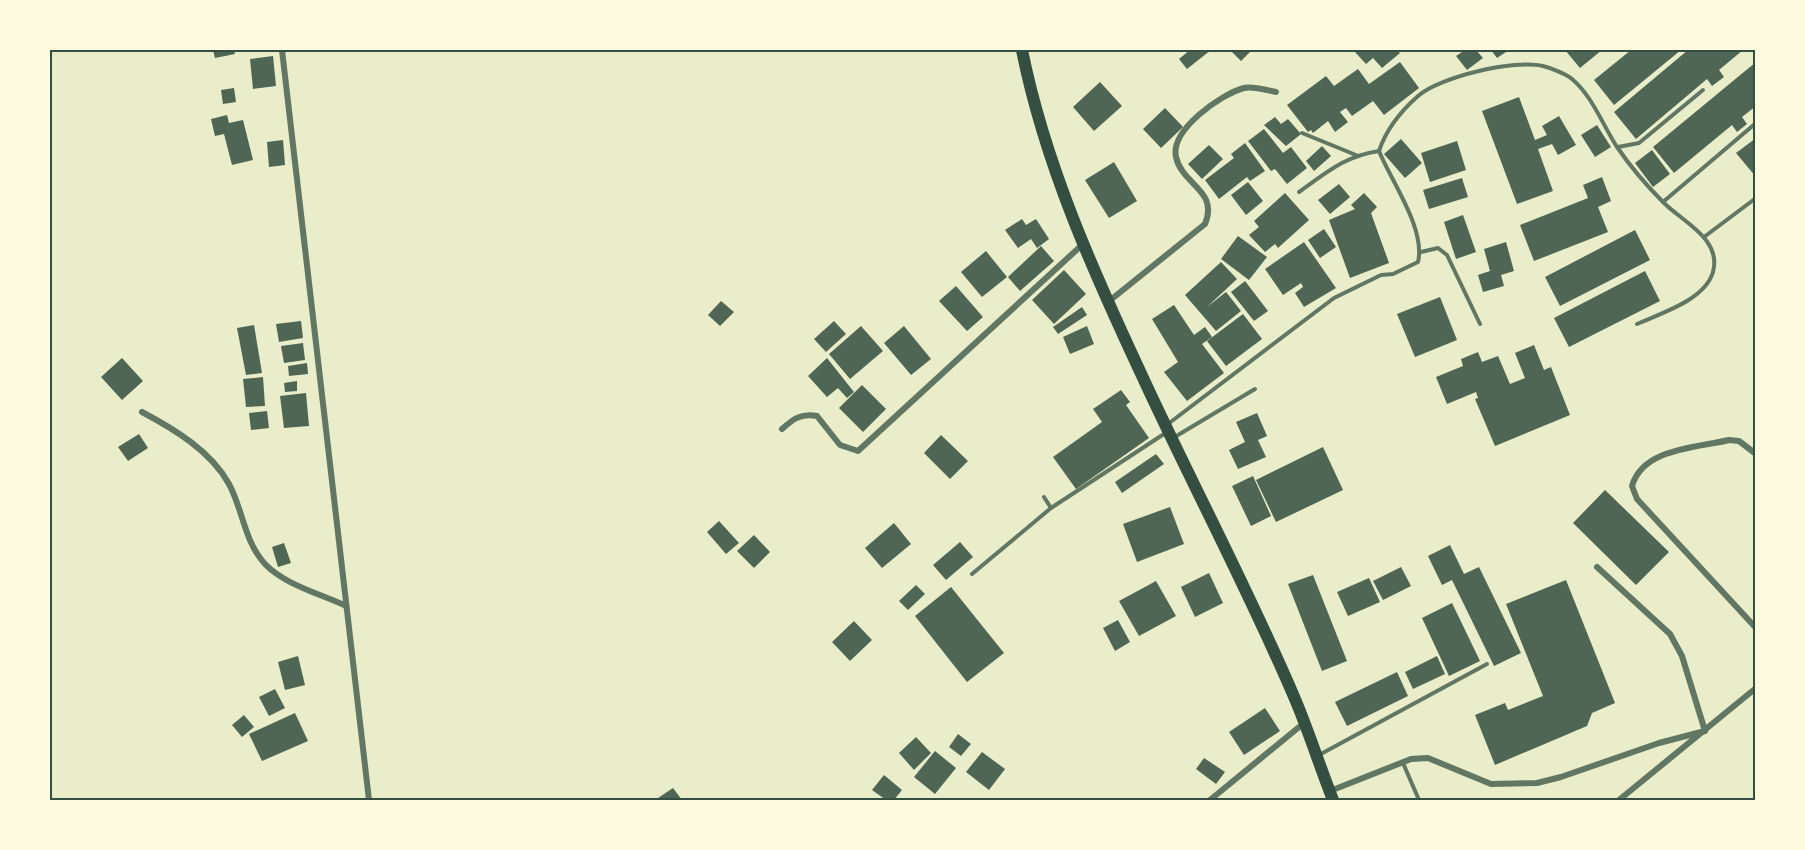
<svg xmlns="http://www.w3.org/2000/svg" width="1805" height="850" font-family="Roboto,sans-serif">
	<rect width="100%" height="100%" fill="#e9edc9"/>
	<g fill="#4f6655">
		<polygon points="213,50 234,50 235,54 215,58"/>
		<polygon points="1190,50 1211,50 1187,69 1179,59"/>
		<polygon points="1230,50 1247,50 1250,52 1241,61"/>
		<polygon points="1358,50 1397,50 1400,53 1382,68 1373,58 1366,64 1355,52"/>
		<polygon points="1465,50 1476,50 1483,58 1467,70 1456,56"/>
		<polygon points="1491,50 1509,50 1497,58"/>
		<polygon points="1565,50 1602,50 1580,68"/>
		<polygon points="1631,50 1681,50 1614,105 1594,80"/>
		<polygon points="1688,50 1743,50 1719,70 1724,77 1712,86 1707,79 1636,139 1614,112"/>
		<polygon points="273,56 276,86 253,89 250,59"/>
		<polygon points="1400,62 1419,88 1384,115 1373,101 1352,116 1346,108 1340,112 1348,122 1335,132 1328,121 1313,133 1311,130 1308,132 1287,105 1326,76 1334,86 1358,69 1369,84"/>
		<polygon points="1756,62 1756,106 1742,117 1747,124 1737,132 1732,125 1674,173 1653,147"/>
		<polygon points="1100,82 1122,106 1094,131 1073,107"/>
		<polygon points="234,88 236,102 223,104 221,90"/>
		<polygon points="1519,97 1535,140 1547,135 1542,126 1559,116 1576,145 1558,155 1552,144 1538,149 1553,191 1517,204 1482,111"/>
		<polygon points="1165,108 1183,127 1161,148 1143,129"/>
		<polygon points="227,115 229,123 243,120 253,160 232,165 224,134 215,136 211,119"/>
		<polygon points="1275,117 1281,124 1288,119 1301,134 1286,146 1264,125"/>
		<polygon points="1597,125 1611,147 1595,157 1581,135"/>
		<polygon points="1264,129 1283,153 1291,147 1307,168 1287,184 1275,169 1271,171 1248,141"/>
		<polygon points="1756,138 1756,177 1736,153"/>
		<polygon points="1401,139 1422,163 1405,178 1384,154"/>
		<polygon points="283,140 285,165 269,167 267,142"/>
		<polygon points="1457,141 1466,170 1430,182 1421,153"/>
		<polygon points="1245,143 1265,171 1250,181 1247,177 1219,199 1205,180 1234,158 1231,154"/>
		<polygon points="1209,145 1223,159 1202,179 1188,164"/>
		<polygon points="1322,146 1331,156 1314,171 1306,161"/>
		<polygon points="1652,150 1670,174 1653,187 1635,163"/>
		<polygon points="1114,162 1137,201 1109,218 1085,180"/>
		<polygon points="1602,177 1611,201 1598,207 1608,232 1534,261 1520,225 1588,198 1583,185"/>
		<polygon points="1462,178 1468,197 1429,209 1423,190"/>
		<polygon points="1248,182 1263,201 1246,215 1231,195"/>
		<polygon points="1339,184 1350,197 1330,214 1318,200"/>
		<polygon points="1285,193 1309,220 1278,248 1275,244 1265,252 1249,235 1259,227 1254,221"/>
		<polygon points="1364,193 1377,207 1371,213 1389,263 1350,278 1329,220 1355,209 1351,205"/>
		<polygon points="1463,215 1476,252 1456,259 1444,222"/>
		<polygon points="1022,219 1026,225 1036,219 1049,239 1037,248 1031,239 1018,248 1005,230"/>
		<polygon points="1324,229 1336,247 1320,258 1308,240"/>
		<polygon points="1635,230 1650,260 1560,306 1545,277"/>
		<polygon points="1238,236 1267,257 1249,280 1221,259"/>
		<polygon points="1304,242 1336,288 1304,307 1295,293 1303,287 1301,283 1283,295 1265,269"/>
		<polygon points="1506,242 1514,271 1501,275 1504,286 1483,292 1478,275 1490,271 1484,249"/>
		<polygon points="1041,246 1054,261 1020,291 1008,277"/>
		<polygon points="986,251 1007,277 982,297 961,272"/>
		<polygon points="1221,262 1237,279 1207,307 1226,292 1241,311 1216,331 1185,295"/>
		<polygon points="1064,270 1086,294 1054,324 1032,300"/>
		<polygon points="1645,271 1660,301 1569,347 1554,318"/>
		<polygon points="1245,281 1268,311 1254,321 1231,292"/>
		<polygon points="956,286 983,317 967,331 939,301"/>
		<polygon points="1440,297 1457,340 1415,357 1397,314"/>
		<polygon points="721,301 734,312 720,326 708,315"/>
		<polygon points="1174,305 1194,335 1205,327 1212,337 1202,344 1224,373 1187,401 1164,372 1178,362 1152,319"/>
		<polygon points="1082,307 1087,315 1058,334 1053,327"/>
		<polygon points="1243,314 1262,339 1226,366 1207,341"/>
		<polygon points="301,321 303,338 279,342 276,324"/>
		<polygon points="834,321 846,334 826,352 814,339"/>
		<polygon points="254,325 262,373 246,375 237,328"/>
		<polygon points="861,326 883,351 850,379 829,354"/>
		<polygon points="904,326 931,359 911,375 884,343"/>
		<polygon points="1087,326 1094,344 1070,354 1063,337"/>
		<polygon points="303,343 305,360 284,363 281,346"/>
		<polygon points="1534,345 1544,370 1551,367 1570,415 1495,446 1475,399 1478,398 1476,392 1447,404 1436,377 1463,366 1461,359 1478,352 1482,362 1498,356 1510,384 1525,378 1515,353"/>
		<polygon points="122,358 143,381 122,400 101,377"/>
		<polygon points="827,358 854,392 847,398 838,388 827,397 808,376"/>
		<polygon points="307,363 308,374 289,376 288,366"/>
		<polygon points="263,377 265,406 246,407 243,379"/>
		<polygon points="297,381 297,391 285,392 284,383"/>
		<polygon points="862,385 886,409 863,432 839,408"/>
		<polygon points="1121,390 1130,402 1126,405 1149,438 1076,489 1053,457 1102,422 1093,409"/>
		<polygon points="306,393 309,426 284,428 280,396"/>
		<polygon points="267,411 269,428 251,430 249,413"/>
		<polygon points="1257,413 1267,436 1258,440 1266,457 1238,469 1229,450 1245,442 1236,422"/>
		<polygon points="139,434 148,448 128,461 118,447"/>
		<polygon points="941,435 968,461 950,479 924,453"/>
		<polygon points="1323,447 1343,490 1276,522 1256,480"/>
		<polygon points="1156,454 1164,464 1122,493 1115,482"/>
		<polygon points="1253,476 1271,516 1251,526 1232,486"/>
		<polygon points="1605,490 1669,552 1636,585 1573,523"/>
		<polygon points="1170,507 1184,544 1137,562 1123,524"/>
		<polygon points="719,521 739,543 726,554 707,532"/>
		<polygon points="894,523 911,544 882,568 865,548"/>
		<polygon points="754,535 770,552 754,568 737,551"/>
		<polygon points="960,542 973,557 946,580 933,565"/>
		<polygon points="284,543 291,563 278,567 272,547"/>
		<polygon points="1450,545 1464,574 1479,567 1521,653 1494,666 1452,580 1442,585 1428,556"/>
		<polygon points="1401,567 1411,586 1383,600 1373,581"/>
		<polygon points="1209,573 1223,603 1195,617 1181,587"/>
		<polygon points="1313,575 1347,661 1322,671 1288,584"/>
		<polygon points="1369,578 1380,602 1348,616 1337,592"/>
		<polygon points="1566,580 1615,703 1592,713 1587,726 1495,765 1475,715 1505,703 1508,710 1543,696 1506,604"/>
		<polygon points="1156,581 1176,616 1139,636 1119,601"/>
		<polygon points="916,585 925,594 908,610 899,601"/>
		<polygon points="951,587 1004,653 967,682 915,616"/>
		<polygon points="1452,603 1480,661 1449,676 1422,618"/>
		<polygon points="1118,620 1130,642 1115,651 1103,628"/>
		<polygon points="854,621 872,640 850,661 832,642"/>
		<polygon points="298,656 305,685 285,690 278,662"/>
		<polygon points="1437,656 1445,674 1413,689 1405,672"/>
		<polygon points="1397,672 1408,696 1347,726 1335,702"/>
		<polygon points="275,689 285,708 269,716 259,697"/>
		<polygon points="1265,708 1280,731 1244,755 1229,732"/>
		<polygon points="295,713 308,741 262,761 249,734"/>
		<polygon points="244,715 254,727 242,737 232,725"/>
		<polygon points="958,734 971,744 961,756 949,747"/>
		<polygon points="916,737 931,753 914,770 899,753"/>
		<polygon points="935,751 956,768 935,794 914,777"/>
		<polygon points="982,752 1005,769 989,790 966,772"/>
		<polygon points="1204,758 1225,772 1216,784 1196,769"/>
		<polygon points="884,775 902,790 894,800 886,800 872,790"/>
		<polygon points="673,788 682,800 655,800"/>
	</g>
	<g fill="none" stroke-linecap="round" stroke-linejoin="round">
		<g stroke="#617663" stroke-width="4">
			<polyline points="1302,133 1356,155"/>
			<polyline points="1618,147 1639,143 1703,90"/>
			<path d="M1299,192C1327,172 1345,156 1379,151"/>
			<polyline points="1663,202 1756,123"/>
			<polyline points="1704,237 1756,198"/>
			<polyline points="1421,252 1438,248 1447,255 1480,324"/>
			<path d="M1168,424L1334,298L1381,275L1393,274L1418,262C1426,229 1391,181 1379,151C1386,130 1401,111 1418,96C1439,77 1515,59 1543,66C1551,68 1566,74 1572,79C1593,97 1602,124 1617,147C1630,166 1647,186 1664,203C1683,222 1722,239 1713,272C1705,300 1661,313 1637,324"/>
			<polyline points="1173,438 1255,389"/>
			<polyline points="1044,497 1051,508"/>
			<polyline points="972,574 1051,508 1167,432"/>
			<polyline points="1319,755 1487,664"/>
			<polyline points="1403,763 1419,800"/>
		</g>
		<g stroke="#617663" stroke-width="6">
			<polyline points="282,50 369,800"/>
			<path d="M1108,302L1205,224C1219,190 1182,185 1176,157C1170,130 1221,94 1244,88C1252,86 1266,90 1276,92"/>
			<path d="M142,412C174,429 211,451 229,484C243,510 244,541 265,564C285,585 321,594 346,606"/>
			<path d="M782,429C793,419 801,413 817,416L840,445L858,451L1083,244"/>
			<path d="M1756,454L1739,441L1729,440C1696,448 1643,448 1632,486L1637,499L1756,628"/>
			<polyline points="1597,567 1670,634 1682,656 1705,731"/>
			<polyline points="1330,791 1411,759 1428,758 1491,784 1537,783 1561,777 1659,743 1705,731"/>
			<polyline points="1210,800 1304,723"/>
			<polyline points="1619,800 1756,688"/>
		</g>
		<path stroke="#344e41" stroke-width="12" d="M1022,50C1045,165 1094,273 1144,380C1193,486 1249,591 1295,699C1309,732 1320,767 1333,800"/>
	</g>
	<rect width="1805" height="850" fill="none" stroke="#fefae0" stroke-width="102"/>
	<rect x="51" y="51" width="1703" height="748" fill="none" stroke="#344e41" stroke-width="2"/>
</svg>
